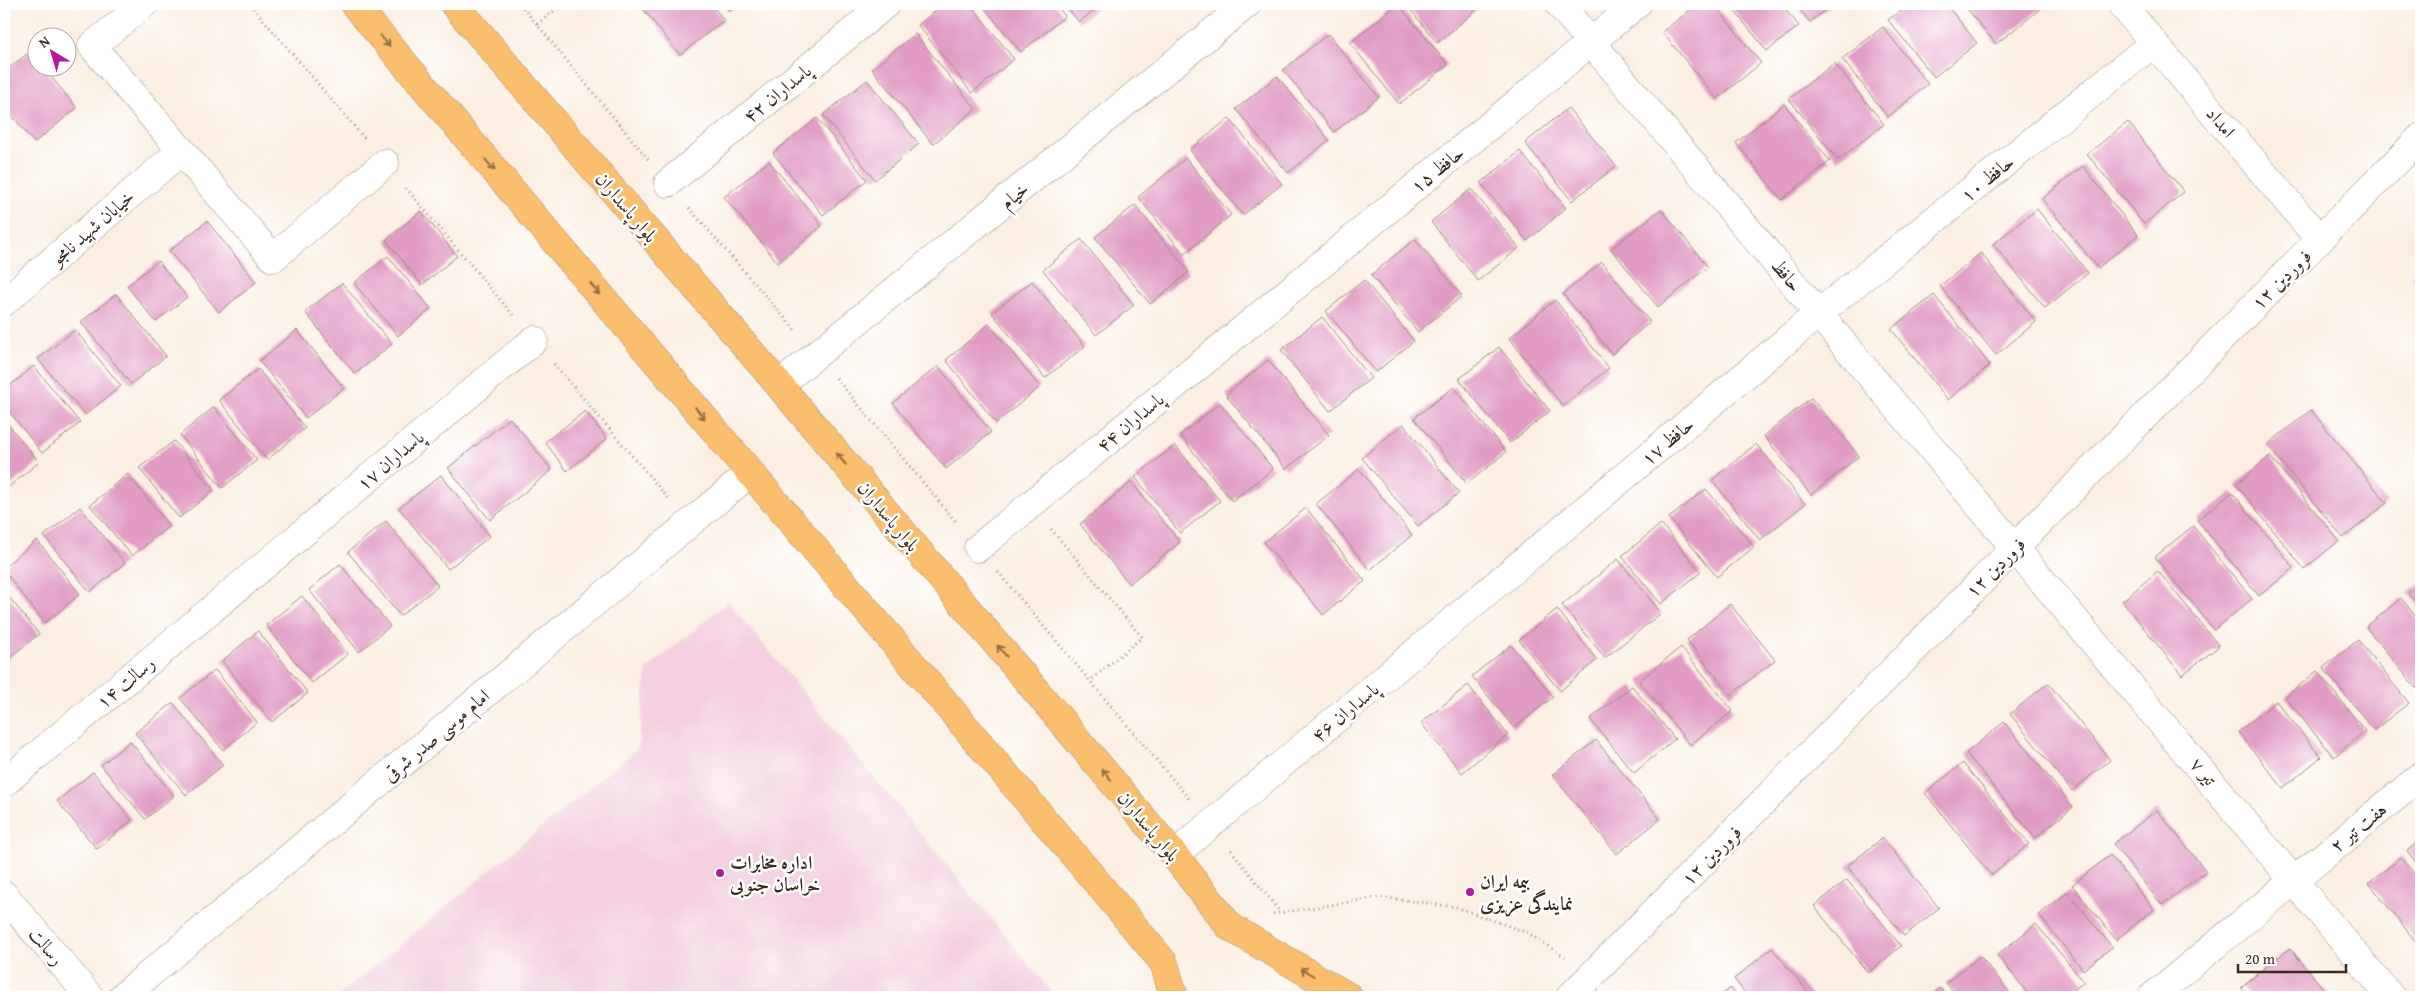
<svg xmlns="http://www.w3.org/2000/svg" width="2425" height="1001" font-family="'Gentium Book Plus',Amiri,serif">
	<rect width="100%" height="100%" fill="#fff"/>
	<filter id="ink" filterUnits="userSpaceOnUse"><feTurbulence type="fractalNoise" baseFrequency=".02" numOctaves="2"/><feDisplacementMap in="SourceGraphic" scale="10" xChannelSelector="R" yChannelSelector="G"/><feConvolveMatrix kernelMatrix="1 2 1 2 8 2 1 2 1" color-interpolation-filters="sRGB"/></filter>
	<filter id="wash" filterUnits="userSpaceOnUse"><feTurbulence type="fractalNoise" baseFrequency=".0096" numOctaves="4" result="noise"/><feDisplacementMap in="SourceGraphic" scale="20" xChannelSelector="R" yChannelSelector="G"/><feGaussianBlur stdDeviation="1.12" result="paint"/><feColorMatrix in="noise" values="0 0 0 0 0 0 0 0 0 0 0 0 0 0 0 0 0 1.4 0 .05"/><feComposite in="paint" operator="in"/></filter>
	<g filter="url(#wash)">
		<rect width="100%" height="100%" fill="#faefe2"/>
		<g fill="#f3cfdf">
			<polygon points="2421,266 2421,290 2410,277"/>
			<polygon points="728,602 1056,997 337,997 638,748 647,669"/>
		</g>
		<g id="blocks">
			<g fill="#e19bc5">
				<polygon points="639,4 711,4 724,20 680,55"/>
				<polygon points="723,4 738,4 729,11"/>
				<polygon points="944,4 970,4 1014,59 972,93 918,25"/>
				<polygon points="981,4 1055,4 1065,16 1021,52"/>
				<polygon points="1064,4 1103,4 1079,22"/>
				<polygon points="1398,4 1448,65 1399,104 1350,43"/>
				<polygon points="1406,4 1476,4 1479,8 1437,43"/>
				<polygon points="1698,4 1714,4 1761,63 1717,99 1662,32"/>
				<polygon points="1729,4 1781,4 1799,26 1767,51"/>
				<polygon points="1795,4 1833,4 1810,22"/>
				<polygon points="1909,4 1946,4 1977,43 1934,77 1888,20"/>
				<polygon points="1963,4 2042,4 2044,6 1996,44"/>
				<polygon points="1883,27 1928,84 1888,117 1842,59"/>
				<polygon points="915,34 976,109 933,144 872,69"/>
				<polygon points="1328,34 1379,97 1334,132 1283,70"/>
				<polygon points="31,51 38,59 38,68 44,68 77,108 34,143 4,105 4,72"/>
				<polygon points="1834,63 1884,124 1838,160 1789,99"/>
				<polygon points="1277,76 1329,140 1288,173 1236,109"/>
				<polygon points="867,80 919,144 875,180 823,115"/>
				<polygon points="1784,104 1830,161 1782,200 1736,143"/>
				<polygon points="1568,108 1616,166 1572,201 1525,143"/>
				<polygon points="817,118 867,180 823,215 773,153"/>
				<polygon points="1229,118 1282,184 1243,215 1190,150"/>
				<polygon points="2128,122 2184,192 2144,224 2087,154"/>
				<polygon points="1520,151 1566,208 1527,241 1481,183"/>
				<polygon points="1186,158 1231,215 1184,254 1138,197"/>
				<polygon points="769,161 822,226 778,263 724,197"/>
				<polygon points="2083,166 2138,235 2098,268 2042,199"/>
				<polygon points="1471,189 1519,248 1478,281 1431,222"/>
				<polygon points="1135,205 1189,272 1150,304 1095,237"/>
				<polygon points="1661,209 1708,267 1658,307 1611,249"/>
				<polygon points="2037,209 2088,273 2045,308 1993,244"/>
				<polygon points="421,211 457,256 422,285 386,240"/>
				<polygon points="207,221 256,282 219,312 169,251"/>
				<polygon points="1081,239 1134,305 1096,335 1043,270"/>
				<polygon points="1415,239 1462,296 1418,332 1371,275"/>
				<polygon points="1981,253 2036,322 1996,355 1940,286"/>
				<polygon points="388,256 431,309 398,336 354,283"/>
				<polygon points="158,261 187,297 156,322 127,286"/>
				<polygon points="1602,262 1650,322 1612,354 1563,294"/>
				<polygon points="1364,280 1414,341 1376,372 1326,311"/>
				<polygon points="1032,281 1085,346 1045,378 992,313"/>
				<polygon points="342,283 392,344 355,374 305,312"/>
				<polygon points="116,294 166,356 131,384 81,322"/>
				<polygon points="1934,295 1990,365 1948,400 1891,329"/>
				<polygon points="1555,300 1609,368 1563,406 1509,338"/>
				<polygon points="1322,317 1371,378 1330,411 1281,350"/>
				<polygon points="989,324 1040,387 996,423 946,360"/>
				<polygon points="75,330 121,386 85,415 38,359"/>
				<polygon points="297,330 344,388 306,418 259,361"/>
				<polygon points="1499,347 1550,411 1510,443 1459,379"/>
				<polygon points="1268,360 1329,435 1286,469 1226,395"/>
				<polygon points="34,366 80,423 42,453 4,405 4,391"/>
				<polygon points="938,366 991,432 946,469 893,403"/>
				<polygon points="258,369 305,428 267,460 219,400"/>
				<polygon points="1454,387 1506,452 1467,484 1414,418"/>
				<polygon points="1811,398 1859,456 1811,495 1764,436"/>
				<polygon points="1220,403 1273,469 1232,501 1180,435"/>
				<polygon points="214,407 257,460 222,488 180,435"/>
				<polygon points="2311,410 2387,503 2343,538 2267,445"/>
				<polygon points="585,411 607,439 567,471 545,442"/>
				<polygon points="510,418 552,470 490,520 448,468"/>
				<polygon points="4,419 39,462 5,490 4,489"/>
				<polygon points="1403,424 1459,493 1418,526 1362,458"/>
				<polygon points="174,441 214,490 179,518 139,468"/>
				<polygon points="1756,444 1805,504 1760,540 1712,480"/>
				<polygon points="1175,445 1220,501 1180,533 1135,477"/>
				<polygon points="2270,456 2339,541 2304,569 2236,484"/>
				<polygon points="1359,469 1412,535 1370,570 1316,504"/>
				<polygon points="128,474 169,526 132,556 90,505"/>
				<polygon points="441,475 490,536 448,569 399,508"/>
				<polygon points="1131,482 1180,542 1129,584 1080,524"/>
				<polygon points="1706,489 1754,547 1717,577 1669,518"/>
				<polygon points="2232,492 2294,568 2259,596 2197,520"/>
				<polygon points="80,507 125,563 90,592 44,536"/>
				<polygon points="1306,508 1365,581 1323,615 1264,542"/>
				<polygon points="386,521 438,586 400,616 348,552"/>
				<polygon points="1661,524 1701,572 1661,604 1622,556"/>
				<polygon points="2193,526 2252,599 2214,630 2155,557"/>
				<polygon points="37,540 80,594 45,623 4,571 4,567"/>
				<polygon points="1618,559 1661,613 1605,658 1562,605"/>
				<polygon points="340,564 390,626 359,652 309,590"/>
				<polygon points="2158,571 2219,646 2182,675 2122,601"/>
				<polygon points="2421,583 2421,609 2408,593"/>
				<polygon points="4,591 39,634 4,662"/>
				<polygon points="302,596 348,654 312,683 266,625"/>
				<polygon points="2401,598 2421,623 2421,684 2416,688 2366,627"/>
				<polygon points="1730,604 1775,660 1731,695 1687,640"/>
				<polygon points="1557,609 1597,660 1560,691 1519,640"/>
				<polygon points="258,631 308,693 272,722 222,661"/>
				<polygon points="2358,640 2409,703 2374,730 2323,668"/>
				<polygon points="1511,645 1553,697 1514,728 1472,676"/>
				<polygon points="1681,647 1733,711 1690,745 1639,681"/>
				<polygon points="215,670 257,722 223,750 180,698"/>
				<polygon points="2317,671 2365,731 2334,757 2285,697"/>
				<polygon points="2048,683 2110,760 2072,791 2010,714"/>
				<polygon points="1468,685 1508,735 1462,773 1421,723"/>
				<polygon points="1632,686 1675,739 1634,773 1590,719"/>
				<polygon points="2276,701 2321,757 2283,788 2238,732"/>
				<polygon points="173,703 223,765 186,795 135,733"/>
				<polygon points="2004,722 2073,807 2035,838 1966,753"/>
				<polygon points="1596,740 1660,819 1617,854 1552,775"/>
				<polygon points="130,741 174,796 145,819 101,765"/>
				<polygon points="1963,763 2029,844 1991,875 1925,793"/>
				<polygon points="93,772 132,820 97,849 57,801"/>
				<polygon points="2157,810 2206,871 2162,905 2113,844"/>
				<polygon points="1883,838 1939,908 1904,936 1847,866"/>
				<polygon points="2421,839 2421,869 2407,851"/>
				<polygon points="2110,855 2154,909 2116,940 2072,885"/>
				<polygon points="2401,857 2421,882 2421,948 2369,883"/>
				<polygon points="1847,880 1901,946 1868,973 1814,906"/>
				<polygon points="2068,892 2112,947 2083,970 2039,915"/>
				<polygon points="2036,924 2084,982 2065,997 2031,997 1997,955"/>
				<polygon points="1772,948 1812,997 1748,997 1734,979"/>
				<polygon points="2290,948 2330,997 2249,997 2241,987"/>
				<polygon points="1980,956 2013,997 1958,997 1946,983"/>
				<polygon points="1731,988 1738,997 1719,997"/>
				<polygon points="1940,988 1948,997 1929,997"/>
			</g>
		</g>
	</g>
	<g filter="url(#ink)">
		<use href="#blocks" fill-opacity="0" stroke="#9a8c80" stroke-width="1"/>
		<g fill="none" stroke-linecap="round" stroke-linejoin="round">
			<defs>
				<g id="minor">
					<polyline points="144,4 92,46 273,258 385,163"/>
					<polyline points="1559,4 2391,997"/>
					<polyline points="2121,4 2320,240"/>
					<polyline points="668,183 886,4"/>
					<polyline points="4,302 181,151"/>
					<polyline points="779,385 1247,4"/>
					<polyline points="978,548 1637,4"/>
					<polyline points="4,783 534,340"/>
					<polyline points="1174,855 1819,313 2154,43"/>
					<polyline points="4,895 90,997"/>
					<polyline points="122,997 750,473"/>
					<polyline points="1570,997 2421,137"/>
					<polyline points="2152,997 2421,776"/>
				</g>
				<g id="major">
					<polyline points="354,4 1116,905 1164,963 1174,997"/>
					<polyline points="454,4 779,385 1174,855 1230,927 1349,997"/>
				</g>
			</defs>
			<use href="#minor" stroke="#9a8c80" stroke-width="29"/>
			<use href="#major" stroke="#9a8c80" stroke-width="29"/>
			<g stroke="#9a8c80" stroke-width="3" stroke-dasharray="1 4" stroke-linecap="butt">
				<polyline points="250,4 365,139"/>
				<polyline points="520,4 648,159"/>
				<polyline points="537,24 563,4"/>
				<polyline points="406,188 513,315"/>
				<polyline points="689,208 795,330"/>
				<polyline points="554,364 668,498"/>
				<polyline points="836,378 957,523"/>
				<polyline points="1051,529 1142,637 1090,681"/>
				<polyline points="998,572 1191,801"/>
				<polyline points="1231,850 1280,912"/>
				<polyline points="1273,914 1380,897 1456,907 1528,933 1565,957"/>
			</g>
			<use href="#minor" stroke="#fff" stroke-width="28"/>
			<use href="#major" stroke="#fabe6d" stroke-width="28"/>
		</g>
		<defs><path id="oneway-shaft" d="M-6 0H5M1.5-3L5.5 0L1.5 3" fill="none" stroke-width="1.6" stroke-linecap="round" stroke-linejoin="round" transform="scale(1.25)"/></defs>
		<g stroke="#916d42">
			<use href="#oneway-shaft" transform="translate(385 41) rotate(50)"/>
			<use href="#oneway-shaft" transform="translate(490 165) rotate(50)"/>
			<use href="#oneway-shaft" transform="translate(595 289) rotate(50)"/>
			<use href="#oneway-shaft" transform="translate(700 413) rotate(50)"/>
			<use href="#oneway-shaft" transform="translate(841 459) rotate(-130)"/>
			<use href="#oneway-shaft" transform="translate(1002 651) rotate(-130)"/>
			<use href="#oneway-shaft" transform="translate(1107 775) rotate(-130)"/>
			<use href="#oneway-shaft" transform="translate(1307 972) rotate(-149)"/>
		</g>
	</g>
	<g fill="#b5179e" stroke="#fff" stroke-width="2">
		<circle cx="720" cy="873" r="5"/>
		<circle cx="1470" cy="892" r="5"/>
	</g>
	<g text-anchor="middle" dominant-baseline="central" stroke-width="5" stroke-linejoin="round" paint-order="stroke">
		<g font-size="19" fill="#3b2a1e" stroke="#fff">
			<text transform="translate(777 93) rotate(-39)">پاسداران ۴۲</text>
			<text transform="translate(2221 122) rotate(50)">امداد</text>
			<text transform="translate(1437 169) rotate(-39)">حافظ ۱۵</text>
			<text transform="translate(1987 178) rotate(-39)">حافظ ۱۰</text>
			<text transform="translate(1014 195) rotate(-39)">خیام</text>
			<text transform="translate(627 207) rotate(50)">بلوار پاسداران</text>
			<text transform="translate(92 227) rotate(-41)">خیابان شهید نامجو</text>
			<text transform="translate(1787 275) rotate(50)">حافظ</text>
			<text transform="translate(2281 279) rotate(-45)">۱۲ فروردین</text>
			<text transform="translate(1130 422) rotate(-40)">پاسداران ۴۴</text>
			<text transform="translate(1667 441) rotate(-40)">حافظ ۱۷</text>
			<text transform="translate(390 460) rotate(-40)">پاسداران ۱۷</text>
			<text transform="translate(889 516) rotate(50)">بلوار پاسداران</text>
			<text transform="translate(1995 567) rotate(-45)">۱۲ فروردین</text>
			<text transform="translate(125 682) rotate(-40)">رسالت ۱۴</text>
			<text transform="translate(1345 712) rotate(-40)">پاسداران ۴۶</text>
			<text transform="translate(436 735) rotate(-40)">امام موسی صدر شرقی</text>
			<text transform="translate(2204 771) rotate(50)">۷ تیر</text>
			<text transform="translate(1149 826) rotate(50)">بلوار پاسداران</text>
			<text transform="translate(2358 827) rotate(-39)">هفت تیر ۲</text>
			<text transform="translate(1711 855) rotate(-45)">۱۲ فروردین</text>
			<text transform="translate(47 946) rotate(50)">رسالت</text>
		</g>
		<g font-size="19" font-weight="bold" fill="#3b2a1e" stroke="#fff" text-anchor="start">
			<text x="730" y="862">اداره مخابرات<tspan x="730" dy="22">خراسان جنوبی</tspan></text>
			<text x="1480" y="881">بیمه ایران<tspan x="1480" dy="22">نمایندگی عزیزی</tspan></text>
		</g>
	</g>
	<rect width="2425" height="1001" fill="none" stroke="#fff" stroke-width="20"/>
	<g transform="translate(52 52) rotate(322)"><circle r="24" fill="#ffffff" stroke="#b1aaa5"/>
	<path d="M0-4L9 19L0 12L-9 19Z" fill="#b5179e"/>
	<text y="-8" font-size="14" font-weight="bold" text-anchor="middle" fill="#3b2a1e">N</text>
	</g>
	<path d="M2238 964v8h108v-8" fill="none" stroke="#3b2a1e" stroke-width="2.5"/>
	<text x="2245" y="964" font-size="15" fill="#3b2a1e" stroke="#ffffff" stroke-width="4" paint-order="stroke">20 m</text>
</svg>
